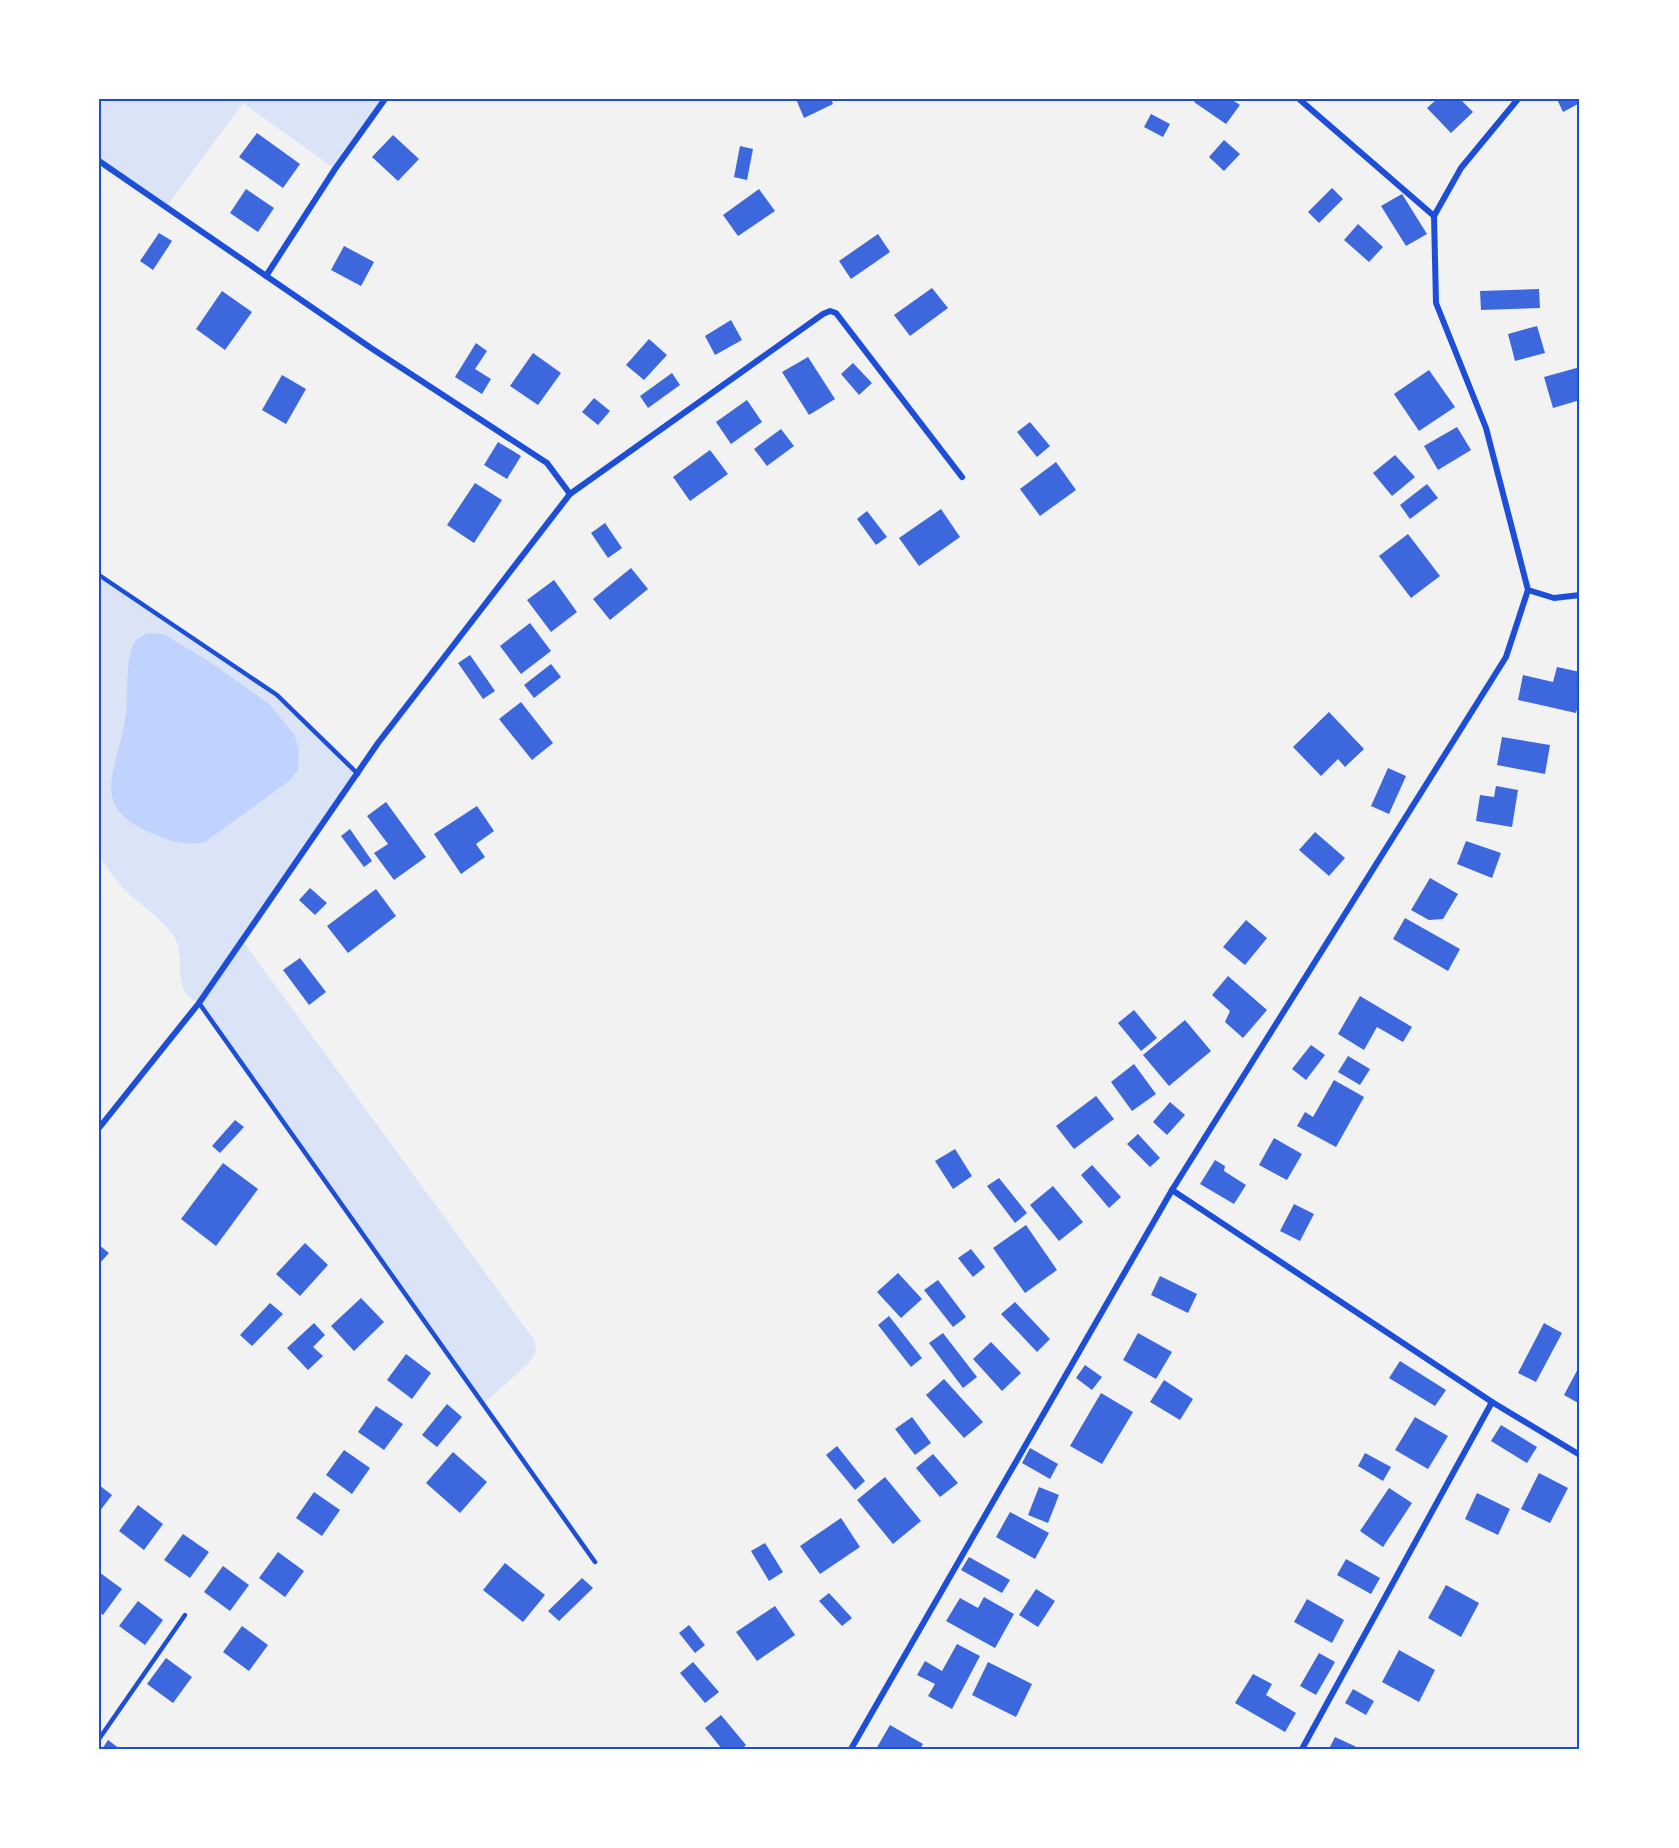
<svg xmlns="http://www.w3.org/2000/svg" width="1679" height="1848" font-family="Raleway,sans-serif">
	<rect width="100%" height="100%" fill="#f2f2f2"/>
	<g fill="#dbe4f7">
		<polygon points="99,99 385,99 335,169 243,103 166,207 99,161"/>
		<path d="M99,575L277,695L358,774L242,940L535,1341L536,1352L529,1363L483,1404L199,1003C168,988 189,960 173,935C166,924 153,914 143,906C125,891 109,875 99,853Z"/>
	</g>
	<path fill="#bfd3fe" d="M148,633L164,634L213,664L268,703L294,734L299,749L298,770L289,781L205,842C184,846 170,841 152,833C88,807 116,772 125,721C129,702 124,652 136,640C139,637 144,635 148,633Z"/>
	<g fill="#3d67dc">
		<polygon points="796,99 831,99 833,104 804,118"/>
		<polygon points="1196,99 1231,99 1240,105 1226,124 1194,102"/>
		<polygon points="1437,99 1460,99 1473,112 1451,133 1427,108"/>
		<polygon points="1557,99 1576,99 1578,104 1563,112"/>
		<polygon points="1151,114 1170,124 1163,137 1144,127"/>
		<polygon points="257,133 300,164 283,188 239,157"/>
		<polygon points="393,135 419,159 398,181 372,157"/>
		<polygon points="1224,140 1240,154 1224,171 1209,157"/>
		<polygon points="740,146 753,149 747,180 734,177"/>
		<polygon points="1332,188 1343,199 1319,223 1308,212"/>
		<polygon points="246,189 274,208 258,232 230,213"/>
		<polygon points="759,189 775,211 738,236 723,215"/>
		<polygon points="1402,194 1427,234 1406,246 1381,206"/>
		<polygon points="1358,224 1383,247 1369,262 1344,240"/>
		<polygon points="159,233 172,241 153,270 140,261"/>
		<polygon points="878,234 890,252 851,279 839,261"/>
		<polygon points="344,246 374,262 361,286 331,270"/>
		<polygon points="932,288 948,308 910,336 894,315"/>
		<polygon points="1539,289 1540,308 1481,310 1480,291"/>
		<polygon points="222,291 252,312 225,350 196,329"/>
		<polygon points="731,320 742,340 715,355 705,336"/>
		<polygon points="1537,326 1545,353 1515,361 1508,334"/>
		<polygon points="649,339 667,355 644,380 626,365"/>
		<polygon points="476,343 487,351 475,369 491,379 482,394 455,377"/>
		<polygon points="533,353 561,373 538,405 510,386"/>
		<polygon points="808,357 835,399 809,415 782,372"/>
		<polygon points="853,363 872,383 859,395 841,374"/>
		<polygon points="1580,367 1580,400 1553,408 1544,377"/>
		<polygon points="1429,370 1455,407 1419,431 1394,394"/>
		<polygon points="672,373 680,385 648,408 640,396"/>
		<polygon points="282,375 306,389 286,424 262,410"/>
		<polygon points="594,398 610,411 598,425 582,412"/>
		<polygon points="747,400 762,422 731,444 716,422"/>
		<polygon points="1030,422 1050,446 1037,457 1017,432"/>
		<polygon points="1457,427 1471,450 1438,470 1424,446"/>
		<polygon points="781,429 794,446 767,466 754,449"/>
		<polygon points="498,442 521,456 507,479 484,465"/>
		<polygon points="710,450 728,474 690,501 673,477"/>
		<polygon points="1395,455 1415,477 1392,496 1373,473"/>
		<polygon points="1056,462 1076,490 1040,516 1020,489"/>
		<polygon points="475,483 502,500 474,543 447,525"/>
		<polygon points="1427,484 1438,498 1410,519 1400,505"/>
		<polygon points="941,509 960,537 919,566 899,538"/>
		<polygon points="867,511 887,537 876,545 857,519"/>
		<polygon points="605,523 622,548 608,558 591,533"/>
		<polygon points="1408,534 1440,576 1411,598 1379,556"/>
		<polygon points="631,568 648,589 610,620 593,599"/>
		<polygon points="554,580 577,612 551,632 527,600"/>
		<polygon points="530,623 551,651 521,674 500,646"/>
		<polygon points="470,655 495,691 483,699 458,663"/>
		<polygon points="551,664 561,677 534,698 524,685"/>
		<polygon points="1557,667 1580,672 1580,698 1576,713 1518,700 1523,675 1553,682"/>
		<polygon points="521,702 553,743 532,760 499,719"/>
		<polygon points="1329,712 1364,749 1345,767 1338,759 1321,776 1293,747"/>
		<polygon points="1502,737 1550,745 1545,774 1497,765"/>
		<polygon points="1388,768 1406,776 1389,814 1371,806"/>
		<polygon points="1496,786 1518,790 1512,827 1476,821 1480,795 1494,797"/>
		<polygon points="386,802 426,857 394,880 374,853 388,844 367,816"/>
		<polygon points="477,806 494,831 476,844 485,857 461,874 434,834"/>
		<polygon points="350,829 372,861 364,867 341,836"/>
		<polygon points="1315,832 1345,858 1329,876 1299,850"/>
		<polygon points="1466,841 1501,853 1492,878 1457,864"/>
		<polygon points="1430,878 1458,894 1443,919 1429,920 1411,910"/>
		<polygon points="310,888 327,903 315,915 299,900"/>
		<polygon points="376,889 396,916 348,953 327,926"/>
		<polygon points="1405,918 1460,949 1448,971 1393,939"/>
		<polygon points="1246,920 1267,938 1245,965 1223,947"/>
		<polygon points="300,958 326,992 309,1005 283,970"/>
		<polygon points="1228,976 1267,1010 1243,1038 1225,1022 1230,1011 1212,995"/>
		<polygon points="1360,996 1412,1027 1403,1042 1377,1027 1364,1050 1338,1034"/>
		<polygon points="1134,1010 1157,1038 1141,1051 1118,1023"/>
		<polygon points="1185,1020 1211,1051 1169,1086 1143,1055"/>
		<polygon points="1311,1045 1325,1055 1306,1080 1292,1069"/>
		<polygon points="1348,1056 1370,1069 1360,1085 1338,1072"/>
		<polygon points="1134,1064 1156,1094 1132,1111 1111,1082"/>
		<polygon points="1334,1080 1364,1097 1336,1147 1297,1126 1305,1112 1313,1117"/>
		<polygon points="1096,1096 1114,1119 1074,1149 1056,1126"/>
		<polygon points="1170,1102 1185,1115 1167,1135 1153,1122"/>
		<polygon points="235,1120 244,1127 220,1153 212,1146"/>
		<polygon points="1138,1134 1160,1158 1150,1167 1127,1144"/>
		<polygon points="1274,1138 1302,1154 1287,1180 1259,1165"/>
		<polygon points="955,1149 972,1176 953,1189 935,1161"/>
		<polygon points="1215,1160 1225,1166 1224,1171 1246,1185 1234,1204 1200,1184"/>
		<polygon points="223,1163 258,1189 216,1246 181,1219"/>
		<polygon points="1092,1165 1121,1197 1109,1208 1081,1175"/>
		<polygon points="999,1178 1027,1213 1015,1223 987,1186"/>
		<polygon points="1053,1186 1083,1222 1059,1241 1030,1205"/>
		<polygon points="1294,1204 1314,1214 1300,1241 1280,1231"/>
		<polygon points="1026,1225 1057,1270 1025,1293 993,1248"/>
		<polygon points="305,1243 328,1265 300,1296 276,1274"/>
		<polygon points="99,1245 109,1253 99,1264"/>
		<polygon points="971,1249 985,1267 973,1277 958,1258"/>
		<polygon points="898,1273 922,1299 901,1318 877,1292"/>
		<polygon points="1160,1276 1197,1294 1188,1313 1151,1295"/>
		<polygon points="938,1280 966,1317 953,1327 924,1290"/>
		<polygon points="361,1298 384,1322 354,1351 331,1326"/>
		<polygon points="1015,1302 1050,1339 1037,1352 1001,1314"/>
		<polygon points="270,1303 283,1314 252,1346 240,1335"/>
		<polygon points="889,1316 922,1358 911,1367 878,1325"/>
		<polygon points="314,1323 325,1335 313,1347 323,1356 308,1370 287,1348"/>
		<polygon points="1544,1323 1562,1333 1536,1382 1518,1373"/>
		<polygon points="943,1333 977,1377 963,1388 929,1343"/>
		<polygon points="1138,1333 1172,1352 1156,1379 1123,1360"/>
		<polygon points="991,1342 1021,1373 1002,1391 973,1359"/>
		<polygon points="406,1354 431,1373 412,1399 387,1380"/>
		<polygon points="1400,1361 1446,1390 1435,1406 1389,1378"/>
		<polygon points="1085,1365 1102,1377 1092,1390 1076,1378"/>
		<polygon points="1580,1365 1580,1404 1564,1395"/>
		<polygon points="944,1379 983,1422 964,1438 926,1395"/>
		<polygon points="1164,1380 1193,1399 1180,1420 1150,1402"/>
		<polygon points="1101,1393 1133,1412 1102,1464 1070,1446"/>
		<polygon points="447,1404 462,1417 437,1447 422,1435"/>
		<polygon points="376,1406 403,1424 384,1450 358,1432"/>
		<polygon points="912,1417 931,1443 915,1455 895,1429"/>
		<polygon points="1415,1417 1448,1436 1428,1469 1395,1450"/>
		<polygon points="1501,1425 1537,1447 1527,1463 1491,1441"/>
		<polygon points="837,1446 865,1481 855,1490 826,1455"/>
		<polygon points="1030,1448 1058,1464 1050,1479 1022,1463"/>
		<polygon points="344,1450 370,1468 352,1494 326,1475"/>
		<polygon points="453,1452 487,1482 460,1513 426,1483"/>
		<polygon points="1365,1453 1391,1467 1383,1481 1358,1466"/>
		<polygon points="933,1454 958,1483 940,1497 916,1468"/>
		<polygon points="1539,1473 1568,1488 1550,1523 1521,1509"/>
		<polygon points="885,1477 921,1521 893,1544 857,1500"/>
		<polygon points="99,1485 112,1495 99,1512"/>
		<polygon points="1039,1487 1059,1495 1048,1523 1028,1515"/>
		<polygon points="1389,1488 1412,1503 1383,1547 1360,1531"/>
		<polygon points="314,1492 340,1510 322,1536 296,1518"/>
		<polygon points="1477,1493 1510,1509 1498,1535 1465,1519"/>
		<polygon points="138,1505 163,1524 144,1550 119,1531"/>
		<polygon points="1010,1512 1049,1533 1035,1559 996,1537"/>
		<polygon points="841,1518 860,1547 820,1574 800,1546"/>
		<polygon points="183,1534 209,1552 190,1578 164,1560"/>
		<polygon points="765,1543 783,1572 769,1581 751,1551"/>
		<polygon points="278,1552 304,1571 285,1597 259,1578"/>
		<polygon points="969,1557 1010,1580 1002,1593 961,1570"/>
		<polygon points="1346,1559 1380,1578 1371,1594 1337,1575"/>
		<polygon points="505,1563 545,1595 523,1622 483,1590"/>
		<polygon points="223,1566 249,1585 230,1611 204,1592"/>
		<polygon points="99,1572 122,1589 103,1615 99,1612"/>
		<polygon points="582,1578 593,1588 559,1621 548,1611"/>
		<polygon points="1446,1585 1479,1603 1461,1637 1428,1618"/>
		<polygon points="1036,1589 1055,1601 1038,1627 1019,1615"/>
		<polygon points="829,1593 852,1618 842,1626 819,1601"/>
		<polygon points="984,1597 1014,1614 995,1648 946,1621 960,1598 978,1608"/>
		<polygon points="1307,1599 1344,1620 1332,1643 1294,1622"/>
		<polygon points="138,1601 163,1620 145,1645 119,1626"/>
		<polygon points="775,1606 795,1635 757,1661 736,1632"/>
		<polygon points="689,1625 705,1645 695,1653 679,1633"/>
		<polygon points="242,1626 268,1645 249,1671 223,1652"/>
		<polygon points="957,1644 980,1656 952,1709 928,1696 935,1684 917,1675 925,1661 942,1671"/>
		<polygon points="1399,1650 1435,1670 1419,1702 1382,1682"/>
		<polygon points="1319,1653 1335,1662 1316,1695 1300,1686"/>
		<polygon points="166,1658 192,1677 173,1703 147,1684"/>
		<polygon points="693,1662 719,1692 705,1703 680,1673"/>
		<polygon points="988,1662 1032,1684 1016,1717 972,1695"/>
		<polygon points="1253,1674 1272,1684 1266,1695 1296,1713 1285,1732 1235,1703"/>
		<polygon points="1353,1689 1374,1701 1366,1715 1345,1703"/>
		<polygon points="721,1715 746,1745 742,1749 722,1749 705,1728"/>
		<polygon points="890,1725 923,1744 920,1749 876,1749"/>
		<polygon points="1335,1737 1361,1749 1329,1749"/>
		<polygon points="108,1740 120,1749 102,1749"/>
	</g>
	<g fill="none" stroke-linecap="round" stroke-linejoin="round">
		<g stroke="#1d4ed8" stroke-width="4.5">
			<polyline points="99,575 277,695 358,774"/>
			<polyline points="199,1003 595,1562"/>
			<polyline points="99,1739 185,1615"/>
		</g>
		<g stroke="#1d4ed8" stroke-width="6">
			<polyline points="1299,99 1434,216"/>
			<polyline points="99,161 371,348 547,463 570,494"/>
			<polyline points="1434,216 1461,168 1518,99"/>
			<polyline points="266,276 335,169 385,99"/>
			<polyline points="1528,590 1554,598 1580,595"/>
			<polyline points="99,1128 199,1003 378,743 570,494 823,314 830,311 836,313 962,477"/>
			<polyline points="1172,1190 1492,1402 1580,1455"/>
			<polyline points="851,1749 1172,1190 1506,657 1528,590 1486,428 1436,303 1434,216"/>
			<polyline points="1302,1749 1492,1402"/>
		</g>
	</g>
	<rect width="1679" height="1848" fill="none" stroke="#ffffff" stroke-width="201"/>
	<rect x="100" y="100" width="1478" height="1648" fill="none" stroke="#1d4ed8" stroke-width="2"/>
</svg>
